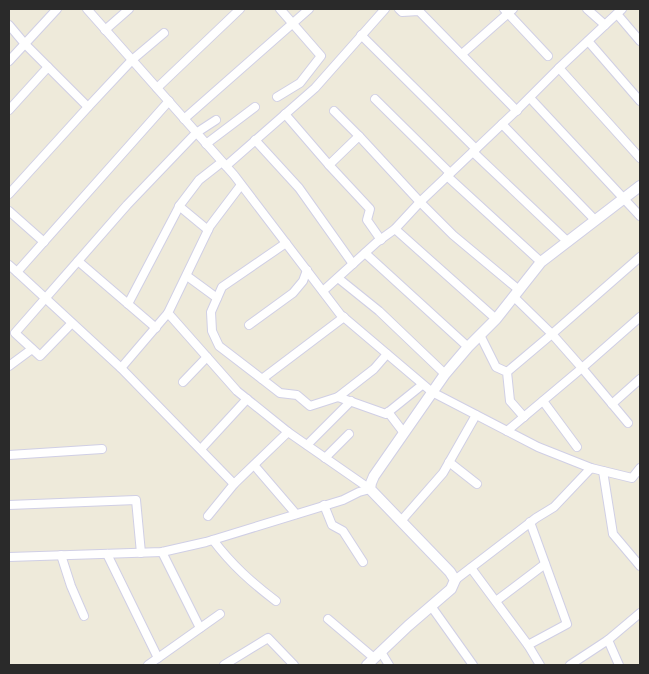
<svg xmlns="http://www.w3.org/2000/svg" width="649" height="674" font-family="Overpass,sans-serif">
	<rect width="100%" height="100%" fill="#eeeada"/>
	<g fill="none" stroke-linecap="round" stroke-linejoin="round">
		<defs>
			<g id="minor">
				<polyline points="87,9 234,175 340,314 432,392 538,447 591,468"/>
				<polyline points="399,9 402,12 419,11 517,111"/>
				<polyline points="504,9 548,56"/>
				<polyline points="587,9 605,25"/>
				<polyline points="617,14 640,41"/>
				<polyline points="9,25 25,44 48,67"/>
				<polyline points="105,30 129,9"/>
				<polyline points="361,35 476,149"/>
				<polyline points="588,41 640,101"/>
				<polyline points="462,54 513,9"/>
				<polyline points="9,61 57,9"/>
				<polyline points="559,68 640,158"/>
				<polyline points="157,88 240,9"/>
				<polyline points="277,97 300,83 321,56 280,9"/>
				<polyline points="530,98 640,216"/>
				<polyline points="375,99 450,173"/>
				<polyline points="169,101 17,272 121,368 234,484 288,432"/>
				<polyline points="9,110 48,67 88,107"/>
				<polyline points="334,111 359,136"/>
				<polyline points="285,114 329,165 359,136 420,202 453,235 519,290"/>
				<polyline points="184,119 309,9"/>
				<polyline points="502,124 595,220"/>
				<polyline points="255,140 299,188 353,264"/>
				<polyline points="206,144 255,107"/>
				<polyline points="473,152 568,242"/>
				<polyline points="329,165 370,209 367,220 381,240"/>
				<polyline points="226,166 315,88 385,9"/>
				<polyline points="447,176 541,262"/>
				<polyline points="241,185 210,226 168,313 237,391 288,432 370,489"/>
				<polyline points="9,194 88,107 132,60 164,33"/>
				<polyline points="179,206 208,230"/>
				<polyline points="9,211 44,242"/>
				<polyline points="395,229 496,319"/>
				<polyline points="365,253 468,347"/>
				<polyline points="78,261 156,328"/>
				<polyline points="9,265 17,272"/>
				<polyline points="187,276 217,298"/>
				<polyline points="338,278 379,311 445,374"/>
				<polyline points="323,291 377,242 395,229 420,202 519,108 559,68 622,9"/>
				<polyline points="128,304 180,205 199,180 222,162"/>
				<polyline points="344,317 262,379 280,393 297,395 310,406 338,397 386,414 422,385"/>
				<polyline points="72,323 40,356 15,333 127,205 196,133 216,120"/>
				<polyline points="249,325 293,293 303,281 307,270"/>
				<polyline points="480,335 496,367 507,372 510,401 524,417"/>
				<polyline points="9,366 32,349"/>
				<polyline points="121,368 168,313"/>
				<polyline points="507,372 552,334 514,297"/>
				<polyline points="262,379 219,346 212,331 211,312 222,287 286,243"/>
				<polyline points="183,382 207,357"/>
				<polyline points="338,397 374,369 387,354"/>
				<polyline points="543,401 577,447"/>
				<polyline points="612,404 640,379"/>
				<polyline points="388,412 404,433"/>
				<polyline points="628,423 582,368 552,334 640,257"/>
				<polyline points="507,431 582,368 640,317"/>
				<polyline points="307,445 351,401"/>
				<polyline points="201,449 247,399"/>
				<polyline points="9,455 102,449"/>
				<polyline points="325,458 349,434"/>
				<polyline points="449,462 477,484"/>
				<polyline points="254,465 296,514"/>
				<polyline points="603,471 613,534 640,566"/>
				<polyline points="9,505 136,500 141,553"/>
				<polyline points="324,505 332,525 343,531 363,562"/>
				<polyline points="208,516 234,484"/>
				<polyline points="401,521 443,473 476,415"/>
				<polyline points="530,522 567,624 528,645 540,665"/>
				<path d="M213,540C232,565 251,582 276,601"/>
				<polyline points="162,552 200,628"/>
				<polyline points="107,554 158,658"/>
				<polyline points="61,555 71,586 84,616"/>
				<polyline points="9,557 162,552 206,542 343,500 359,492 370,489"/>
				<polyline points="471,568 528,645"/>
				<polyline points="455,580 536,518 554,507 591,468 632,478 640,468"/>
				<polyline points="496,601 545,564"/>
				<polyline points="431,606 473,665"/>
				<polyline points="328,619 374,658"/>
				<polyline points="608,640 619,665"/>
				<polyline points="381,652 389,665"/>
				<polyline points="148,665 220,614"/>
				<polyline points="224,665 268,638 294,665"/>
				<polyline points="570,665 608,640 640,613"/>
			</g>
			<polyline id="tertiary" points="367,665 408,626 451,589 455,580 450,572 370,489 371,483 374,476 445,374 468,347 496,319 541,262 640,186"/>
		</defs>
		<use href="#minor" stroke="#d0cfe5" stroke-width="10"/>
		<use href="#tertiary" stroke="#d0cfe5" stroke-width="12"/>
		<use href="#minor" stroke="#fff" stroke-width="8"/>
		<use href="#tertiary" stroke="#fff" stroke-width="10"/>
	</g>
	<rect width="649" height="674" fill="none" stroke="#2a2a2a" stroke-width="20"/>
</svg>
